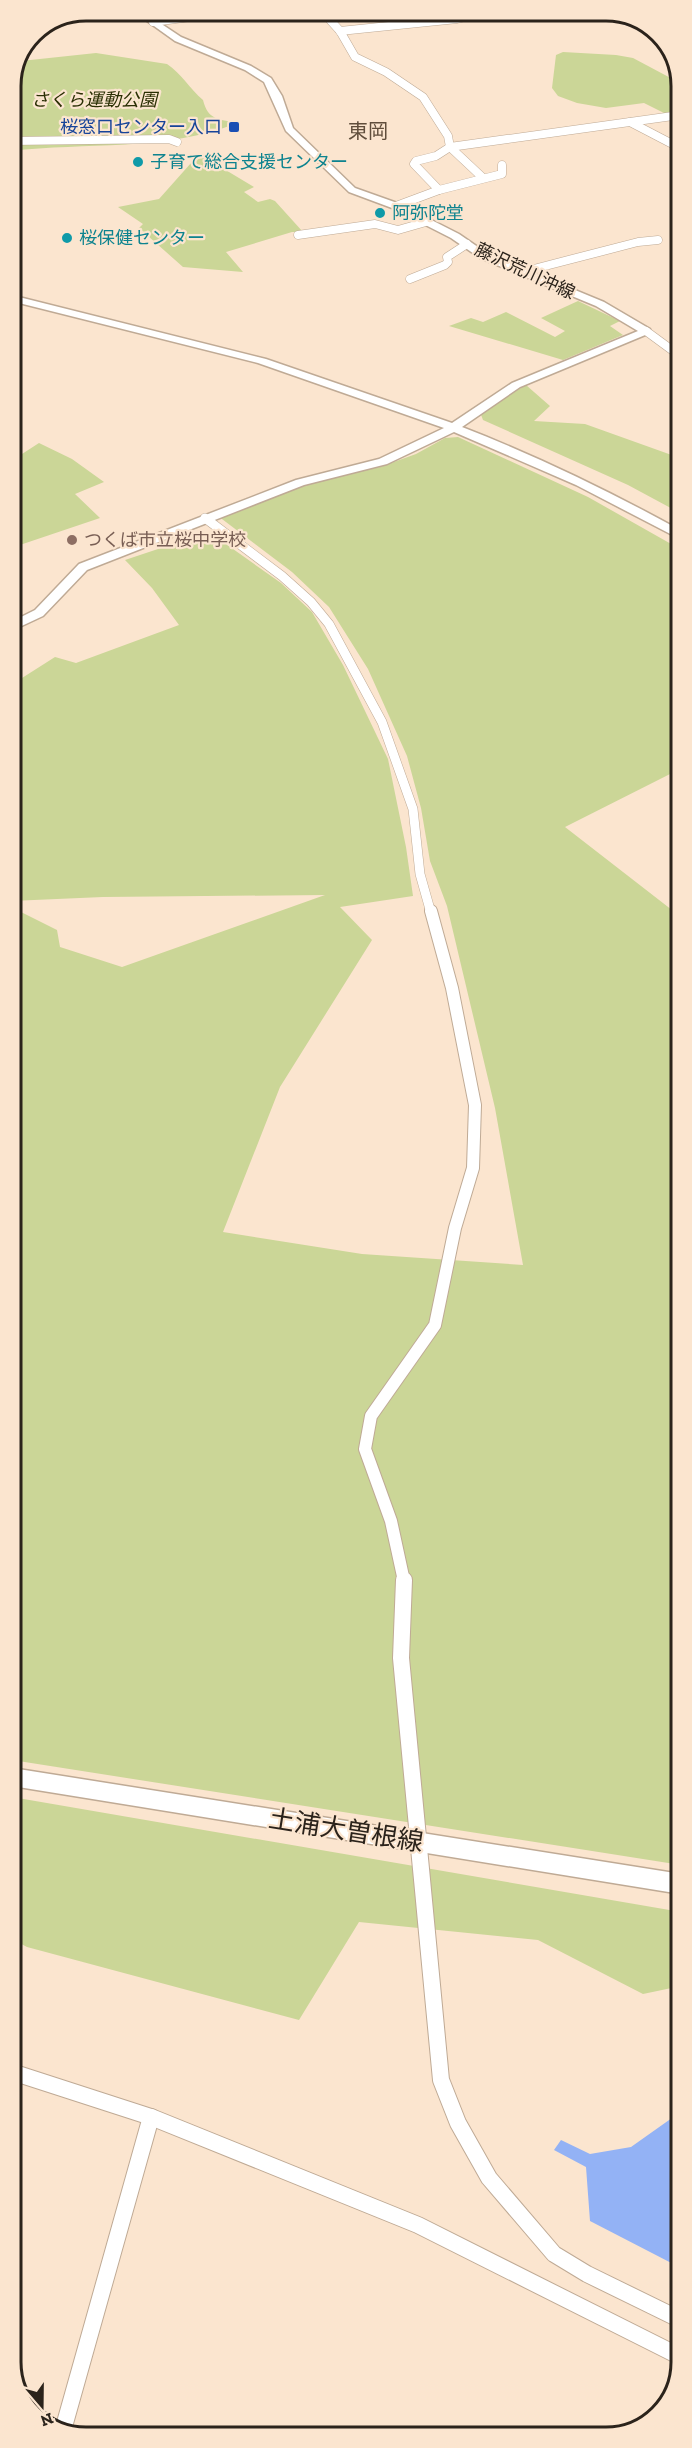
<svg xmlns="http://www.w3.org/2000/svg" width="692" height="2448" font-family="'Zilla Slab','Noto Sans JP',serif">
	<rect width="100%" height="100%" fill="#fbe5cf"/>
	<g fill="#cbd697">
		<polygon points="563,52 616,55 633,58 680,83 680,113 666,114 644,103 606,108 577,103 558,96 552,88 556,55"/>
		<path d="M96,53L167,64C181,73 190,89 203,100C208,120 218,119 237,123C166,152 85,142 11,151V86L21,61Z"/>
		<polygon points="199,154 254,187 244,192 258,202 270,199 275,201 303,232 292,232 226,252 243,272 183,267 139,228 143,224 118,207 159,199"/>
		<polygon points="578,301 620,321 610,326 623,335 563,360 449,326 471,318 483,322 506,312 555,337 565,331 541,318"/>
		<polygon points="526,385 550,406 534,421 585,424 680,458 680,513 628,485 483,420 480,412"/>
		<polygon points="458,437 588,497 680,549 680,769 565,827 681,917 681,1865 12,1760 11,907 57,930 60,947 122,967 325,895 103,897 11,901 11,685 55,657 76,663 179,625 152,588 125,560 209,532 281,583 312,612 343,665 388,759 406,847 413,896 340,907 372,940 280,1087 223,1232 362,1254 523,1265 495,1108 447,906 430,861 421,808 407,756 368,669 329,607 292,572 218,516 319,481 380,467 416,454 445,438"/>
		<polygon points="39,443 72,459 104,482 75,494 100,518 11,548 11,456 22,454"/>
		<polygon points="12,1797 681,1912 681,1986 643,1994 538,1940 359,1922 299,2020 27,1947 12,1939"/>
	</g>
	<polygon fill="#93b2f5" points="679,2113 681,2114 681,2268 590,2221 586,2167 554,2150 561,2140 590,2154 631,2147"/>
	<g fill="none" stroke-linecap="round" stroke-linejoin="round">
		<polyline stroke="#93b2f5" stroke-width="3" points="586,11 659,34"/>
		<defs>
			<g id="street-far3">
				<polyline points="322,11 340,31 355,57 386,72 423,97 448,136 450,147 482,177"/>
				<polyline points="153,22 235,11"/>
				<polyline points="340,31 457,19 490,11"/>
				<polyline points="630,122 680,148"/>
				<polyline points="11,141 169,139 177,142"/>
				<polyline points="439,190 502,174 502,165"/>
				<polyline points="396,206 439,190 414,164 416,161 436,156 450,147 680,115"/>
				<polyline points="298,235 375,224 398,230 426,222"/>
				<polyline points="522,272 638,242 658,240"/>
				<polyline points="410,279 445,265 448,262 447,257 467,244"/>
				<polyline points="646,331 680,356"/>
			</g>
			<polyline id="street-far2" points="205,518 282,576 311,602 329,624 382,722 413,809 420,874 431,913"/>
			<polyline id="street-far1" points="404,1581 391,1521 365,1449 371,1416 435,1325 455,1228 473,1168 475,1105 452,988 431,911"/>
			<g id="street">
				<polyline points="404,1580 401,1658 441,2080 458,2123 489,2178 554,2254 587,2274 681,2320"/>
				<polyline points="12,2072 151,2117 418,2225 681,2357"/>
				<polyline points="63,2430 151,2117"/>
			</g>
			<g id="secondary">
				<path d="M133,11H142L181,37L251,66L271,78L282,96L293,128L355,188L400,204L459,234L488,254L604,302L650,329V333L520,387L462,427C537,456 609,491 680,530V539L576,485L454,432L387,464L304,485L87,570L43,616L11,631V622L35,610L79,564L296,480L379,459L444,428L258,363L11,301V295L266,359L452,423L512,383L638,331L596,306L480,258L451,238L392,208L349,192L286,131L264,82L245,70L175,41Z"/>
				<polygon points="12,1768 681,1874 681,1894 12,1786"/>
			</g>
		</defs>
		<use href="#street-far3" stroke="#bfaa95" stroke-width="9"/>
		<use href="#street-far2" stroke="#bfaa95" stroke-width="10"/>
		<use href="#street-far1" stroke="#bfaa95" stroke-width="14"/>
		<use href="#street" stroke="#bfaa95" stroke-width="18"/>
		<use href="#secondary" stroke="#bfaa95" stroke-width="3"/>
		<use href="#street-far3" stroke="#fff" stroke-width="8"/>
		<use href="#street-far2" stroke="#fff" stroke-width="9"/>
		<use href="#street-far1" stroke="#fff" stroke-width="12"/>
		<use href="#street" stroke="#fff" stroke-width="16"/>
		<use href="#secondary" fill="#fff" fill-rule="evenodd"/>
	</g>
	<rect fill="#1a4fb4" stroke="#fbe5cf" stroke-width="2" x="228" y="121" width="12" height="12" rx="3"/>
	<g fill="#0f9aa8" stroke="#fbe5cf" stroke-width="2">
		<circle cx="138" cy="162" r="6"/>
		<circle cx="380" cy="213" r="6"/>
		<circle cx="67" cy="238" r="6"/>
	</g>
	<circle fill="#8d6e63" stroke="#fbe5cf" stroke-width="2" cx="72" cy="540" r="6"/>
	<g text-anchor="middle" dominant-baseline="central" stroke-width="4.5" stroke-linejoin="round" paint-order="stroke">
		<g font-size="18" font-style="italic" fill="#2b3004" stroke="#fbe5cf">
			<text x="94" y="100">さくら運動公園</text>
		</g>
		<g font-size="18" fill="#164399" stroke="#fbe5cf" text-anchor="end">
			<text x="222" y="127">桜窓口センター入口</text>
		</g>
		<g font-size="18" fill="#0d838f" stroke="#fbe5cf" text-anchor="start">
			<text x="150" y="162">子育て総合支援センター</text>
			<text x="392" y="213">阿弥陀堂</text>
			<text x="79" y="238">桜保健センター</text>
		</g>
		<g font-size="18" fill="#2b231b" stroke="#fbe5cf">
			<text transform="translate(525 271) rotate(25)">藤沢荒川沖線</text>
		</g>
		<g font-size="18" fill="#785e54" stroke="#fbe5cf" text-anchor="start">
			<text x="84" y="540">つくば市立桜中学校</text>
		</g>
		<g font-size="20" fill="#604e3c" stroke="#fbe5cf">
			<text x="368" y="131">東岡</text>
		</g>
		<g font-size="26" fill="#2b231b" stroke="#fbe5cf">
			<text transform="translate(346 1830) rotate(9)">土浦大曽根線</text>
		</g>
	</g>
	<path d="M0 0H692V2448H0ZM86 21H606A65 65 0 0 1 671 86V2362A65 65 0 0 1 606 2427H86A65 65 0 0 1 21 2362V86A65 65 0 0 1 86 21Z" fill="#fbe5cf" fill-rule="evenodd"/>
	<path fill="none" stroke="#2b231b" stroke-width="3" d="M86 21H606A65 65 0 0 1 671 86V2362A65 65 0 0 1 606 2427H86A65 65 0 0 1 21 2362V86A65 65 0 0 1 86 21Z"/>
	<g transform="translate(42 2406) rotate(160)" stroke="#fbe5cf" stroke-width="4.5" paint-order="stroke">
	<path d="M0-4.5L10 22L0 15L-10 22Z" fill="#2b231b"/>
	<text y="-9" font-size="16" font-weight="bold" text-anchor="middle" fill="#2b231b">N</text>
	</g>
</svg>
